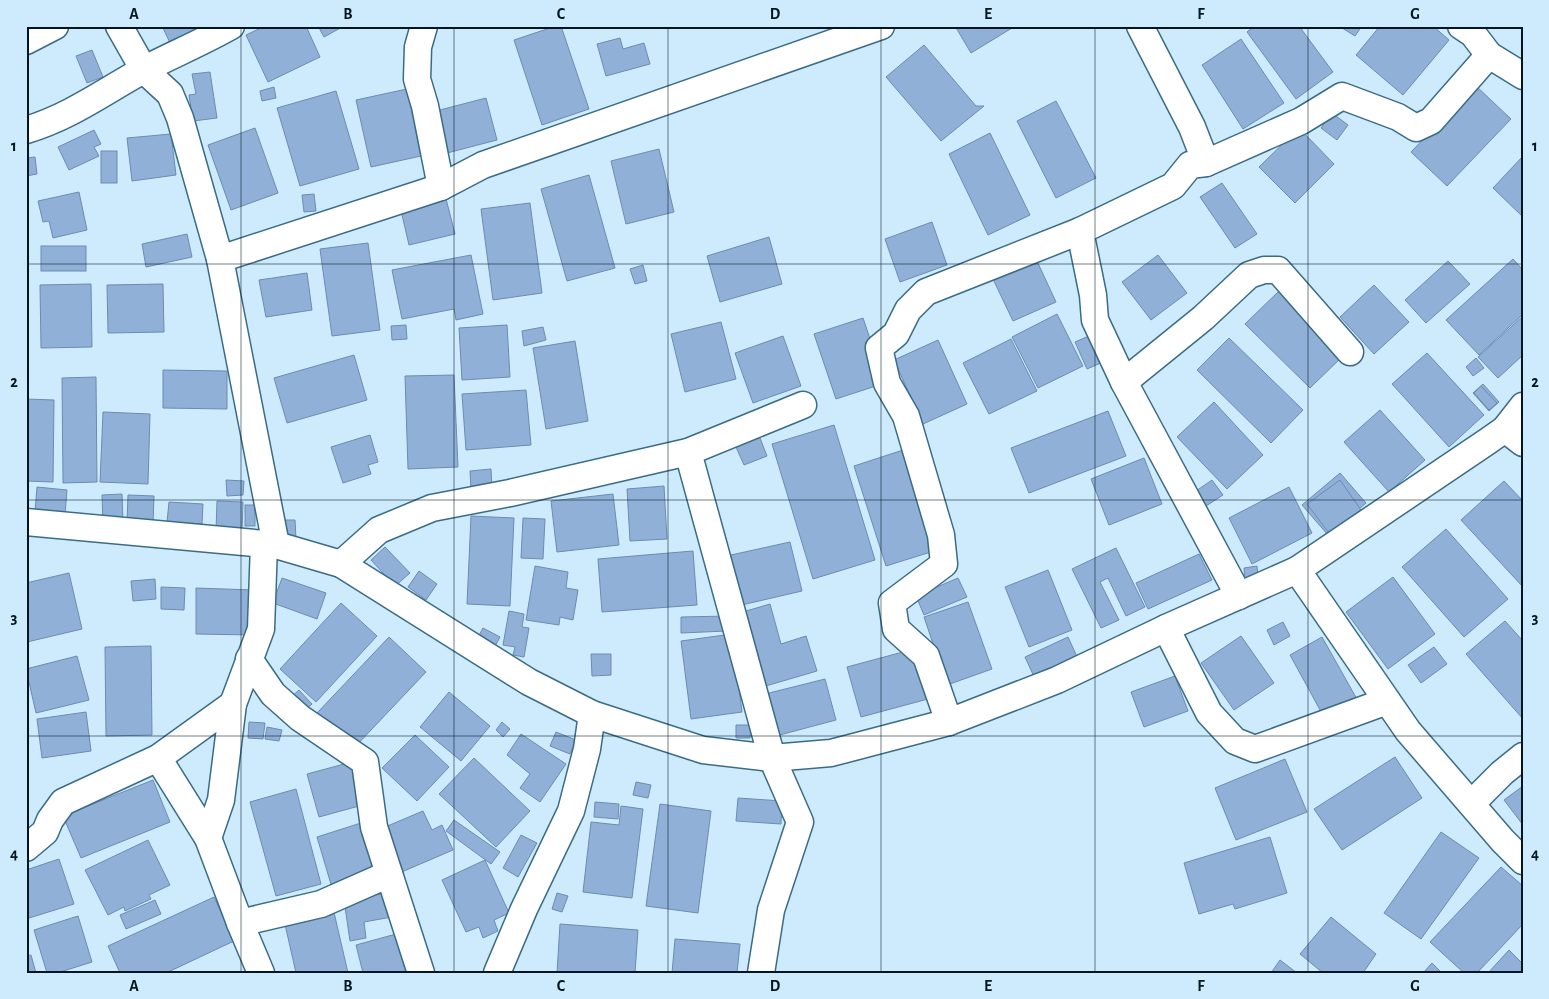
<svg xmlns="http://www.w3.org/2000/svg" width="1549" height="999" font-family="'Alegreya Sans',sans-serif">
	<rect width="100%" height="100%" fill="#cdebfd"/>
	<g fill="#90b0d8" stroke="#6c8bb1">
		<polygon points="162,26 217,26 172,47"/>
		<polygon points="265,26 306,26 320,57 268,82 246,35"/>
		<polygon points="318,26 344,26 324,37"/>
		<polygon points="556,26 561,26 589,109 542,125 514,40"/>
		<polygon points="955,26 1011,26 1012,28 971,53"/>
		<polygon points="1254,26 1299,26 1333,72 1296,99 1247,32"/>
		<polygon points="1339,26 1362,26 1355,36"/>
		<polygon points="1380,26 1433,26 1449,40 1403,95 1356,55"/>
		<polygon points="620,38 623,49 644,43 650,64 606,76 597,44"/>
		<polygon points="1241,39 1284,103 1243,129 1202,65"/>
		<polygon points="924,45 976,106 984,106 941,141 886,77"/>
		<polygon points="92,50 103,77 87,83 76,56"/>
		<polygon points="210,72 217,118 193,121 189,95 196,94 192,74"/>
		<polygon points="1475,85 1511,119 1447,186 1411,152"/>
		<polygon points="274,87 276,98 262,101 260,91"/>
		<polygon points="407,89 421,156 371,167 356,100"/>
		<polygon points="336,91 359,169 300,186 277,108"/>
		<polygon points="486,98 497,140 447,153 436,111"/>
		<polygon points="1056,101 1096,178 1056,198 1017,121"/>
		<polygon points="1332,113 1348,125 1337,140 1321,128"/>
		<polygon points="255,128 278,193 231,210 208,145"/>
		<polygon points="1299,128 1334,164 1295,203 1259,167"/>
		<polygon points="94,130 101,144 94,147 99,156 69,170 58,147"/>
		<polygon points="990,133 1030,215 988,235 949,154"/>
		<polygon points="171,134 176,175 132,181 127,138"/>
		<polygon points="659,149 674,212 626,224 611,161"/>
		<rect x="101" y="151" width="16" height="32"/>
		<polygon points="1523,156 1523,217 1493,188"/>
		<polygon points="35,157 37,174 26,176 26,158"/>
		<polygon points="589,175 615,268 567,281 541,189"/>
		<polygon points="1222,183 1257,234 1235,248 1200,197"/>
		<polygon points="79,192 87,230 53,238 49,221 43,222 38,201"/>
		<polygon points="314,194 316,211 304,212 302,195"/>
		<polygon points="445,195 455,234 409,245 400,206"/>
		<polygon points="530,203 542,293 493,300 481,209"/>
		<polygon points="932,222 947,265 900,282 885,239"/>
		<polygon points="187,234 192,257 146,267 142,244"/>
		<polygon points="769,237 782,284 720,302 707,256"/>
		<polygon points="368,243 380,330 332,336 320,249"/>
		<rect x="41" y="246" width="45" height="25"/>
		<polygon points="471,255 483,314 456,320 454,309 402,319 392,270"/>
		<polygon points="1158,255 1187,293 1151,320 1122,282"/>
		<polygon points="1036,259 1056,302 1013,321 993,279"/>
		<polygon points="1513,259 1523,270 1523,314 1479,355 1446,320"/>
		<polygon points="1448,261 1470,284 1426,323 1405,300"/>
		<polygon points="643,265 647,281 635,284 630,269"/>
		<polygon points="307,273 312,310 266,317 259,280"/>
		<polygon points="91,284 92,347 41,348 40,285"/>
		<polygon points="163,284 164,332 108,333 107,285"/>
		<polygon points="1374,285 1409,322 1374,354 1340,317"/>
		<polygon points="1279,291 1344,355 1310,388 1245,324"/>
		<polygon points="1057,314 1083,366 1038,388 1012,337"/>
		<polygon points="1523,316 1523,355 1498,378 1478,357"/>
		<polygon points="863,318 885,383 836,399 814,334"/>
		<polygon points="721,322 736,379 685,392 671,334"/>
		<polygon points="406,325 407,339 392,340 391,326"/>
		<polygon points="507,325 510,377 462,380 459,328"/>
		<polygon points="543,327 546,340 524,346 522,331"/>
		<polygon points="1091,335 1103,362 1087,369 1075,342"/>
		<polygon points="783,336 801,386 753,403 735,353"/>
		<polygon points="1229,338 1303,410 1271,443 1197,370"/>
		<polygon points="1011,339 1037,391 989,414 963,363"/>
		<polygon points="938,340 967,404 923,424 894,360"/>
		<polygon points="575,341 588,421 546,429 533,348"/>
		<polygon points="1427,353 1484,415 1449,447 1392,384"/>
		<polygon points="354,355 367,400 287,423 274,378"/>
		<polygon points="1476,358 1484,368 1473,376 1466,367"/>
		<polygon points="163,370 227,371 227,409 163,408"/>
		<polygon points="454,375 458,467 408,469 405,376"/>
		<polygon points="96,377 97,482 63,483 62,378"/>
		<polygon points="1483,384 1499,402 1489,411 1473,393"/>
		<polygon points="1481,386 1497,403 1489,410 1474,393"/>
		<polygon points="526,390 531,445 466,450 462,394"/>
		<polygon points="26,399 54,400 53,482 26,481"/>
		<polygon points="1214,402 1263,455 1227,489 1177,437"/>
		<polygon points="1380,410 1425,460 1389,492 1344,442"/>
		<polygon points="1108,411 1126,456 1029,493 1011,448"/>
		<polygon points="103,412 150,414 148,484 100,482"/>
		<polygon points="834,425 875,560 813,579 772,444"/>
		<polygon points="370,435 378,462 368,465 371,474 343,483 331,447"/>
		<polygon points="760,438 767,456 744,465 736,447"/>
		<polygon points="903,450 934,551 886,566 854,466"/>
		<polygon points="1144,458 1162,504 1109,525 1091,479"/>
		<polygon points="491,469 492,489 471,490 470,471"/>
		<polygon points="1340,473 1366,503 1328,535 1302,505"/>
		<polygon points="226,480 244,481 243,495 227,496"/>
		<polygon points="1212,480 1223,495 1206,506 1196,491"/>
		<polygon points="1340,480 1361,510 1329,533 1307,504"/>
		<polygon points="1504,481 1523,501 1523,587 1461,520"/>
		<polygon points="664,486 667,539 630,541 627,489"/>
		<polygon points="37,487 67,490 65,515 35,512"/>
		<polygon points="1289,487 1312,533 1252,564 1229,518"/>
		<polygon points="122,494 123,524 103,524 102,495"/>
		<polygon points="613,494 619,545 557,552 551,501"/>
		<polygon points="128,495 154,496 153,524 127,523"/>
		<polygon points="217,501 243,502 242,533 216,532"/>
		<polygon points="169,502 203,504 202,524 167,522"/>
		<rect x="245" y="505" width="10" height="21"/>
		<polygon points="471,516 514,518 510,606 467,604"/>
		<polygon points="523,518 545,519 543,559 521,558"/>
		<polygon points="284,520 295,520 296,539 285,539"/>
		<polygon points="1446,529 1508,599 1464,637 1402,567"/>
		<polygon points="790,542 802,591 733,607 722,557"/>
		<polygon points="385,547 410,573 395,586 371,560"/>
		<polygon points="1116,548 1145,607 1126,616 1108,578 1100,582 1119,620 1101,628 1072,569"/>
		<polygon points="693,551 697,605 602,612 598,559"/>
		<polygon points="1199,554 1212,580 1148,609 1136,583"/>
		<polygon points="535,566 568,572 566,588 578,590 573,620 560,617 559,625 526,620"/>
		<polygon points="1257,566 1258,577 1245,579 1244,568"/>
		<polygon points="1048,570 1072,630 1029,647 1005,587"/>
		<polygon points="419,571 437,584 426,600 408,587"/>
		<polygon points="69,573 82,629 27,642 26,583"/>
		<polygon points="1393,577 1435,634 1388,669 1346,612"/>
		<polygon points="282,578 326,593 317,619 273,603"/>
		<polygon points="958,578 967,597 924,615 916,596"/>
		<polygon points="155,579 156,599 133,601 131,581"/>
		<polygon points="161,587 185,588 184,610 161,609"/>
		<polygon points="196,588 254,590 252,635 196,634"/>
		<polygon points="968,602 992,669 947,685 924,617"/>
		<polygon points="341,603 377,636 316,702 280,669"/>
		<polygon points="770,604 781,644 806,636 817,671 759,688 736,614"/>
		<polygon points="509,611 524,614 522,627 529,628 524,657 513,655 515,647 503,645"/>
		<polygon points="727,616 727,631 681,633 681,617"/>
		<polygon points="1505,621 1523,641 1523,719 1466,654"/>
		<polygon points="1283,622 1290,636 1274,645 1267,630"/>
		<polygon points="483,628 500,637 494,648 477,639"/>
		<polygon points="732,634 742,712 691,719 681,641"/>
		<polygon points="1241,636 1274,683 1234,710 1201,663"/>
		<polygon points="389,637 426,672 354,748 317,713"/>
		<polygon points="1068,637 1079,661 1036,681 1025,657"/>
		<polygon points="1322,637 1358,701 1325,719 1290,655"/>
		<polygon points="151,646 152,735 106,736 105,647"/>
		<polygon points="1434,647 1447,664 1421,683 1408,665"/>
		<polygon points="914,649 928,699 861,717 847,667"/>
		<polygon points="591,654 611,654 611,675 592,676"/>
		<polygon points="77,656 89,700 36,713 26,669"/>
		<polygon points="1175,676 1188,711 1144,727 1131,692"/>
		<polygon points="825,679 836,720 772,737 761,695"/>
		<polygon points="299,690 312,704 302,713 289,699"/>
		<polygon points="449,692 490,726 461,761 420,727"/>
		<polygon points="86,712 91,751 42,758 37,719"/>
		<polygon points="249,722 265,723 263,739 248,738"/>
		<polygon points="502,722 510,729 503,737 496,730"/>
		<polygon points="736,725 751,725 750,738 736,738"/>
		<polygon points="267,727 282,730 279,741 265,739"/>
		<polygon points="556,732 576,740 570,754 550,746"/>
		<polygon points="521,734 566,764 540,802 520,788 530,774 507,755"/>
		<polygon points="415,735 449,767 417,801 382,768"/>
		<polygon points="1395,757 1422,798 1342,850 1314,809"/>
		<polygon points="474,758 530,811 496,847 439,794"/>
		<polygon points="1285,759 1307,812 1236,840 1215,788"/>
		<polygon points="359,760 370,803 319,817 307,774"/>
		<polygon points="153,780 170,822 81,858 63,816"/>
		<polygon points="636,782 651,785 648,798 633,795"/>
		<polygon points="1523,786 1523,825 1504,800"/>
		<polygon points="296,789 321,884 276,896 250,802"/>
		<polygon points="738,798 782,801 781,824 736,821"/>
		<polygon points="595,802 619,804 618,819 594,817"/>
		<polygon points="660,804 711,811 698,913 646,906"/>
		<polygon points="621,806 643,809 632,898 583,892 591,822 619,825"/>
		<polygon points="423,811 432,830 442,825 453,850 397,874 378,830"/>
		<polygon points="454,820 500,852 491,864 446,831"/>
		<polygon points="364,822 380,876 333,891 317,837"/>
		<polygon points="1441,832 1479,858 1421,939 1384,913"/>
		<polygon points="521,835 537,843 518,877 503,868"/>
		<polygon points="1270,837 1287,893 1235,909 1233,904 1199,914 1184,863"/>
		<polygon points="148,840 170,885 149,895 151,899 125,911 124,907 108,915 85,870"/>
		<polygon points="59,859 74,904 26,919 26,870"/>
		<polygon points="485,860 509,913 494,920 498,931 483,938 479,927 466,932 442,880"/>
		<polygon points="1501,867 1523,886 1523,924 1477,973 1464,973 1430,942"/>
		<polygon points="388,893 392,917 364,922 366,938 350,941 344,900"/>
		<polygon points="557,893 568,896 562,912 552,909"/>
		<polygon points="214,897 234,941 166,973 120,973 108,946"/>
		<polygon points="155,900 161,914 126,929 120,915"/>
		<polygon points="333,908 348,973 296,973 284,920"/>
		<polygon points="78,916 92,962 57,973 47,973 34,930"/>
		<polygon points="1331,917 1376,954 1363,973 1323,973 1300,954"/>
		<polygon points="560,924 638,930 635,973 557,973"/>
		<polygon points="396,934 407,973 363,973 356,945"/>
		<polygon points="675,939 740,944 737,973 672,973"/>
		<polygon points="1509,950 1523,964 1523,973 1488,973"/>
		<polygon points="31,955 36,973 26,973 26,956"/>
		<polygon points="1280,960 1297,973 1271,973"/>
		<polygon points="1432,963 1442,973 1423,973"/>
	</g>
	<g fill="none" stroke-linecap="round" stroke-linejoin="round">
		<defs>
			<g id="minor">
				<polyline points="119,26 144,70 170,94 180,118 220,259 276,545"/>
				<polyline points="424,26 418,47 417,79 425,106 441,187"/>
				<polyline points="1140,26 1192,127 1206,163"/>
				<polyline points="1461,26 1473,34 1489,55 1523,76"/>
				<polyline points="26,41 55,26"/>
				<path d="M26,130C70,117 105,91 145,69C174,54 203,42 231,26"/>
				<polyline points="1080,231 1093,295 1095,320 1124,382 1239,596"/>
				<polyline points="220,259 441,187 483,165 881,26"/>
				<polyline points="1124,382 1203,318 1249,275 1264,270 1278,270 1350,352"/>
				<polyline points="1505,429 1523,443"/>
				<polyline points="688,452 772,758 800,822 771,910 761,973"/>
				<polyline points="26,522 276,545 341,564 529,682 592,714 703,750 772,758 831,753 949,722 1057,680 1166,628 1297,570 1488,441 1505,429 1523,406"/>
				<polyline points="341,564 379,530 432,508 510,493 688,452 803,405"/>
				<polyline points="1297,570 1408,731 1503,841 1523,861"/>
				<polyline points="1166,628 1209,713 1235,741 1255,749 1387,701"/>
				<polyline points="249,659 273,694 300,718 365,762 374,827 421,973"/>
				<polyline points="949,722 926,656 896,629 892,603 944,564 941,535 906,416 887,383 879,348 896,334 908,310 926,292 1080,231 1173,186 1190,165 1206,163 1301,121 1342,96 1398,117 1416,128 1431,121 1489,55"/>
				<polyline points="158,758 208,838 240,923 261,973"/>
				<polyline points="1472,803 1502,773 1523,756"/>
				<polyline points="208,838 221,800 233,704 261,629 264,544"/>
				<polyline points="26,848 45,832 50,820 63,802 158,758 233,704"/>
				<polyline points="240,923 321,904 389,874"/>
				<polyline points="497,973 524,909 571,811 587,749 592,714"/>
			</g>
		</defs>
		<use href="#minor" stroke="#3a6c86" stroke-width="29"/>
		<use href="#minor" stroke="#fff" stroke-width="26"/>
	</g>
	<path fill="none" stroke="#031620" stroke-width="1" stroke-opacity="0.55" d="M241,26V973M454,26V973M668,26V973M881,26V973M1095,26V973M1308,26V973M26,264H1523M26,500H1523M26,736H1523"/>
	<rect width="1549" height="999" fill="none" stroke="#cdebfd" stroke-width="55"/>
	<rect x="28" y="28" width="1494" height="944" fill="none" stroke="#031620" stroke-width="2"/>
	<g font-size="16" text-anchor="middle" font-weight="bold" fill="#031620">
		<text x="134" y="19">A</text>
		<text x="348" y="19">B</text>
		<text x="561" y="19">C</text>
		<text x="775" y="19">D</text>
		<text x="988" y="19">E</text>
		<text x="1201" y="19">F</text>
		<text x="1415" y="19">G</text>
		<text x="14" y="151">1</text>
		<text x="1535" y="151">1</text>
		<text x="14" y="387">2</text>
		<text x="1535" y="387">2</text>
		<text x="14" y="623">3</text>
		<text x="1535" y="623">3</text>
		<text x="14" y="859">4</text>
		<text x="1535" y="859">4</text>
		<text x="134" y="991">A</text>
		<text x="348" y="991">B</text>
		<text x="561" y="991">C</text>
		<text x="775" y="991">D</text>
		<text x="988" y="991">E</text>
		<text x="1201" y="991">F</text>
		<text x="1415" y="991">G</text>
	</g>
</svg>
